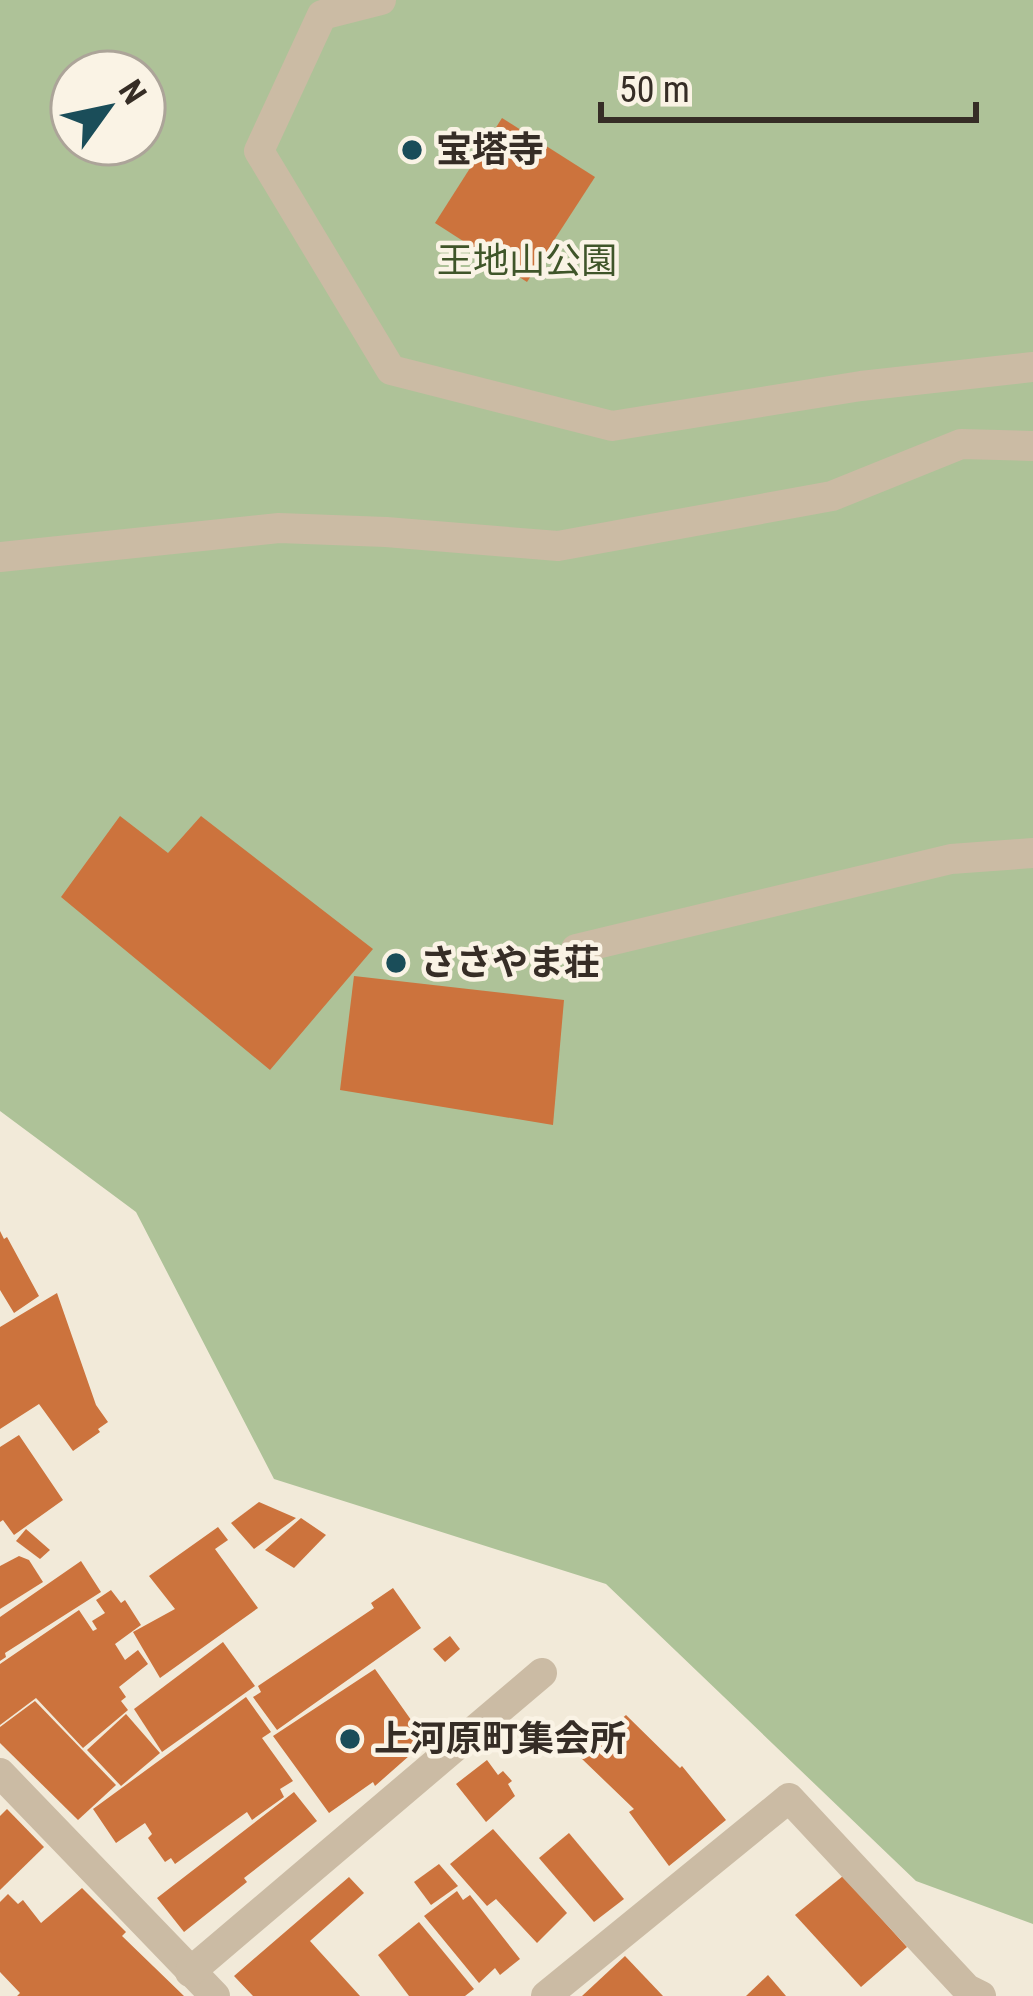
<svg xmlns="http://www.w3.org/2000/svg" width="1033" height="1996" font-family="'Roboto Condensed','Noto Sans JP',sans-serif">
	<rect width="100%" height="100%" fill="#f2ead9"/>
	<path fill="#aec298" fill-rule="evenodd" d="M0,0H1033V1924L916,1881L606,1584L274,1479L136,1212L0,1111ZM72,72H144V144H72Z"/>
	<g fill="#cc733d">
		<polygon points="502,118 595,177 527,282 435,223"/>
		<polygon points="120,816 168,853 201,816 373,949 270,1070 61,897"/>
		<polygon points="354,976 564,1000 553,1125 340,1090"/>
		<polygon points="0,1231 4,1239 7,1237 39,1296 14,1313 0,1290"/>
		<polygon points="57,1293 96,1405 108,1422 98,1429 100,1432 73,1451 39,1404 0,1429 0,1327"/>
		<polygon points="19,1435 63,1500 14,1535 3,1520 0,1522 0,1447"/>
		<polygon points="259,1502 296,1518 254,1549 231,1523"/>
		<polygon points="301,1518 326,1535 294,1568 265,1550"/>
		<polygon points="218,1527 228,1540 215,1549 258,1608 160,1678 133,1632 175,1609 149,1576"/>
		<polygon points="26,1529 50,1550 40,1559 16,1541"/>
		<polygon points="19,1556 29,1560 43,1582 0,1609 0,1566"/>
		<polygon points="81,1561 101,1592 5,1653 6,1657 0,1661 0,1617"/>
		<polygon points="393,1588 421,1628 277,1730 253,1697 261,1692 258,1686 374,1608 371,1603"/>
		<polygon points="111,1590 121,1603 125,1600 141,1625 115,1644 125,1660 138,1650 148,1664 119,1687 126,1697 121,1701 128,1710 83,1748 36,1698 0,1725 0,1664 79,1610 93,1631 97,1629 92,1621 105,1613 96,1600"/>
		<polygon points="450,1636 460,1649 445,1662 433,1649"/>
		<polygon points="223,1642 255,1686 162,1752 134,1709"/>
		<polygon points="375,1669 426,1741 375,1786 373,1782 329,1813 273,1736"/>
		<polygon points="246,1697 271,1732 262,1738 293,1781 280,1789 284,1797 252,1820 247,1812 175,1864 171,1858 165,1862 148,1838 152,1834 145,1823 116,1843 93,1809"/>
		<polygon points="35,1701 116,1785 78,1820 0,1743 0,1727"/>
		<polygon points="126,1714 160,1753 121,1786 87,1750"/>
		<polygon points="626,1715 680,1768 682,1766 726,1820 669,1866 629,1812 634,1809 581,1758 583,1756 580,1751 602,1729 606,1732"/>
		<polygon points="487,1760 498,1775 503,1771 512,1781 508,1784 515,1796 486,1822 456,1784"/>
		<polygon points="294,1792 317,1821 244,1878 247,1882 184,1932 157,1898"/>
		<polygon points="7,1809 44,1847 0,1890 0,1816"/>
		<polygon points="493,1829 567,1913 537,1943 496,1899 487,1906 450,1864"/>
		<polygon points="569,1833 624,1899 594,1922 539,1858"/>
		<polygon points="439,1864 458,1886 431,1905 414,1882"/>
		<polygon points="843,1876 907,1947 861,1987 795,1915"/>
		<polygon points="349,1877 364,1893 310,1941 360,1996 253,1996 234,1976"/>
		<polygon points="82,1888 126,1932 122,1936 184,1996 17,1996 20,1993 0,1972 0,1902 8,1894 18,1904 23,1900 41,1923"/>
		<polygon points="457,1891 463,1900 470,1895 520,1959 500,1975 495,1968 479,1983 424,1916"/>
		<polygon points="419,1922 474,1989 465,1996 409,1996 378,1955"/>
		<polygon points="625,1956 663,1996 582,1996"/>
		<polygon points="768,1975 786,1996 746,1996"/>
	</g>
	<g fill="none" stroke-linecap="round" stroke-linejoin="round">
		<g stroke="#cbbba4" stroke-width="30">
			<polyline points="381,0 322,15 259,151 391,370 612,426 861,386 1033,367"/>
			<polyline points="0,557 279,528 386,532 558,546 832,496 961,444 1033,446"/>
			<polyline points="576,949 951,859 1033,853"/>
			<polyline points="0,1773 215,1996"/>
			<polyline points="190,1972 542,1673"/>
			<polyline points="546,1996 789,1798 967,1989 981,1996"/>
		</g>
	</g>
	<g fill="#1a4d59" stroke="#faf3e5" stroke-width="4.5">
		<circle cx="412" cy="150" r="12"/>
		<circle cx="396" cy="963" r="12"/>
		<circle cx="350" cy="1739" r="12"/>
	</g>
	<g text-anchor="middle" dominant-baseline="central" stroke-width="9" stroke-linejoin="round" paint-order="stroke">
		<g font-size="36" font-weight="bold" fill="#362d26" stroke="#faf3e5" text-anchor="start">
			<text x="436" y="150">宝塔寺</text>
			<text x="420" y="963">ささやま荘</text>
			<text x="374" y="1739">上河原町集会所</text>
		</g>
		<g font-size="36" fill="#3f5529" stroke="#faf3e5">
			<text x="527" y="261">王地山公園</text>
		</g>
	</g>
	<g transform="translate(108 108) rotate(57)"><circle r="57" fill="#faf3e5" stroke="#aca499" stroke-width="3"/>
	<path d="M0-9L21 45L0 30L-21 45Z" fill="#1a4d59"/>
	<text y="-18" font-size="33" font-weight="bold" text-anchor="middle" fill="#362d26">N</text>
	</g>
	<path d="M601 102v18h375v-18" fill="none" stroke="#362d26" stroke-width="6"/>
	<text x="619" y="102" font-size="36" fill="#362d26" stroke="#faf3e5" stroke-width="9" paint-order="stroke">50 m</text>
</svg>
